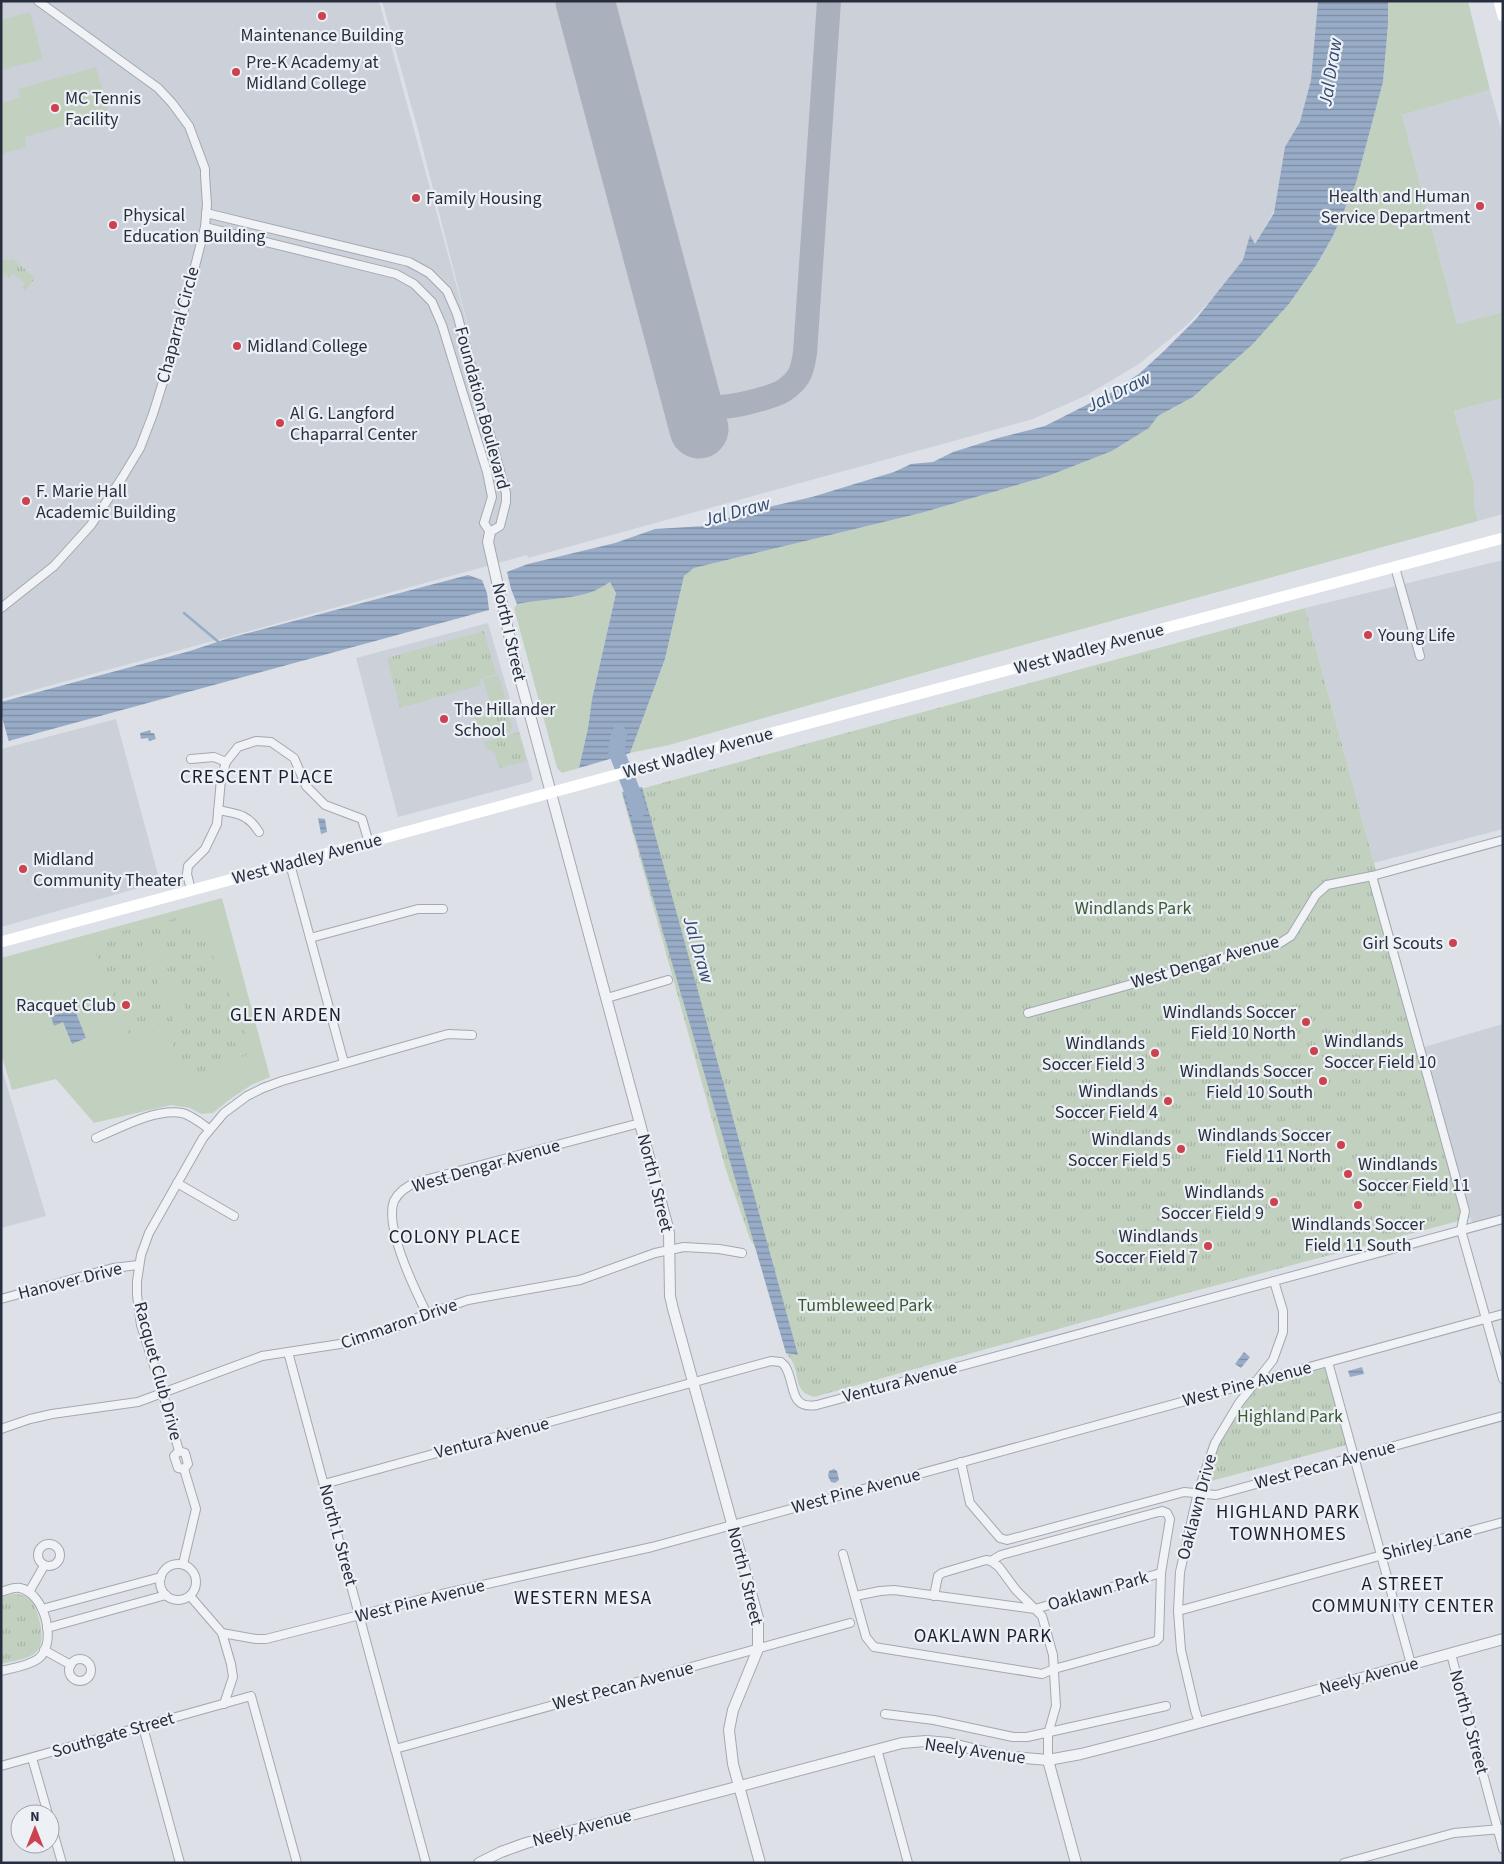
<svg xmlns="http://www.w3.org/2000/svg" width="1504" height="1864" font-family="'Source Sans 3',sans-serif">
	<defs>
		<pattern id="park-tufts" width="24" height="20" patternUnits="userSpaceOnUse" patternTransform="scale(1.25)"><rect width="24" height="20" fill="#c2d1bf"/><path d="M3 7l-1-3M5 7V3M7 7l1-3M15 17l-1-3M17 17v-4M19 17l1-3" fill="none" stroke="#a7b4a5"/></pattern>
		<pattern id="water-rules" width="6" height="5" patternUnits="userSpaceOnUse" patternTransform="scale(1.25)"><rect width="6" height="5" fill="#98acc7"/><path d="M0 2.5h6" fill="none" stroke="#7c8ca3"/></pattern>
	</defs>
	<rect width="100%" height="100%" fill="#dde1e7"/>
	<g fill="#cbd0d9">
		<polygon points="1,1 379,1 474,350 418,130 382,1 1324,1 1325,21 1286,189 1256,243 1220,290 1188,324 1139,364 1085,396 1033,419 528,558 527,555 1,699"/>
		<polygon points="1490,90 1503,136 1503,312 1457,324 1402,115"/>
		<polygon points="1503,398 1503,514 1478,521 1474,502 1474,483 1454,411"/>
		<polygon points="1503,560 1503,829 1374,863 1305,608"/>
		<polygon points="488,623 533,779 530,782 398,817 356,658"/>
		<polygon points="116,719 160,882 1,927 1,749"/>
		<polygon points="1503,1024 1503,1215 1472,1223 1424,1047"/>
		<polygon points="1,1066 46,1216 1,1228"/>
	</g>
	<g fill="#c2d1bf">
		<polygon points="1388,1 1468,1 1490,90 1402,115 1457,324 1503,312 1503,398 1454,411 1474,483 1474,502 1478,521 965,661 669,745 630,753 665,659 684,576 694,568 921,513 1048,476 1112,451 1149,428 1158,416 1193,397 1252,345 1289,304 1317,264 1333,236 1356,183 1383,82 1388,25"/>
		<polygon points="30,12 43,59 1,70 1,20"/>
		<polygon points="96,67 109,113 25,137 27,147 1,154 1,103 20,98 18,89"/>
		<path d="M610,582L616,593L592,699L588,728L579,768L562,773L557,768L514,608L517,604C541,599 565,600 589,593C596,591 603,586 610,582Z"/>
		<polygon points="499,675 506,702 491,706 483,679"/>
		<polygon points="222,898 270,1077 251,1085 229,1100 213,1113 201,1114 190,1108 171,1105 94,1123 56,1079 12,1090 1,1053 1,958"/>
	</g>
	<g fill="url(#park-tufts)">
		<polygon points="13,259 35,278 25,291 22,288 25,283 13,274 9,278 5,274 1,279 1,260"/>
		<path d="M1305,608L1470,1218L1180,1295L814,1397C794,1391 800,1379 793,1363C792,1360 788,1356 786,1353L761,1256L750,1239L726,1170L622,794Z"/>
		<polygon points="484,631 496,674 480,679 481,685 400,708 387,658"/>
		<polygon points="507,708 512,727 511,731 481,739 475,718"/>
		<polygon points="519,732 527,761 499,768 495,753 485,748 484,742"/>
		<polygon points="193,910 254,1052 188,1080 168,1034 191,1023 150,929"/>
		<polygon points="135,926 174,1022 131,1039 92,944"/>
		<polygon points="1328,1362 1350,1444 1211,1481 1209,1458 1257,1381"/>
		<path d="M14,1594C20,1594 27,1595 31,1601C39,1610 46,1640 38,1650C32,1659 12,1661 1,1664V1597Z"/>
	</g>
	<g fill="url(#water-rules)">
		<path d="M1318,1H1388V25L1383,82L1356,183L1333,236L1317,264L1289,304L1252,345L1193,397L1158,416L1149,428L1112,451L1048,476L921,513L694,568L684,576L665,659L630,753L579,768L588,728L592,699L616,593L610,582C603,586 596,591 589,593C565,600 541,599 517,604L511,589L507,572L528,564L615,543L655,529L705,526L743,513L812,497L894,472L911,464L933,462L953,452L998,438L1045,426L1112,392L1140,373L1165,350L1196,319L1243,260L1250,235L1255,244L1274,213L1285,147L1300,122L1311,80Z"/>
		<polygon points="468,575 482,580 487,593 489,610 1,743 1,702 190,651 229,638"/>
		<polygon points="150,730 151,733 154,733 156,739 149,741 148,738 141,739 140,733"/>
		<polygon points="642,787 798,1355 786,1353 622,792"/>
		<polygon points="318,818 325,819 327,832 321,834"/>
		<polygon points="74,1008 86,1038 72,1044 63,1022 54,1026 51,1017"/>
		<polygon points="1244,1352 1250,1357 1241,1368 1235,1364"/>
		<polygon points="1362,1367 1364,1374 1350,1377 1348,1371"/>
		<polygon points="834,1469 837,1471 839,1480 835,1483 831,1482 828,1476 829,1471"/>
	</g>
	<polygon fill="#dde1e7" points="1,714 9,742 3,744 1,737"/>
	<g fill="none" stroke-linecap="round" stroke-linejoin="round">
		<polyline stroke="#98acc7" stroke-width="2.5" points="184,613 221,644"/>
		<polyline stroke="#98acc7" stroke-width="16" points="619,734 616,751 633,793 638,810"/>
		<path stroke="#aab0bc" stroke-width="24" d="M686,379C692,388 699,400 709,405C723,411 760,400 774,395C782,393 788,388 794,382C802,374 803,364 805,353L829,1"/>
		<polyline stroke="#aab0bc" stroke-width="59" points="585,1 699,429"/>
		<defs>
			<g id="minor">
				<polyline points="205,227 396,274 414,284 432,302 442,325 487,472 492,497 484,523 490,532 500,526 506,502 506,493 457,314 447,291 429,273 409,262 206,213"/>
				<polyline points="1395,567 1420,656"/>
				<polyline points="1,608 54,566 91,525 122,478 140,448 153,414 177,337 205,227 207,205 205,175 205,169 189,126 172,103 158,88 38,1"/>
				<polyline points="191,759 214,757 226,762"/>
				<path d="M218,810C238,814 248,814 259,832"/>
				<polyline points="290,864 344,1063"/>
				<polyline points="1372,876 1465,1211 1461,1230 1503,1379"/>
				<polyline points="191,890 187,874 188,866 205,849 217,824 221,779 226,762 238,747 256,741 271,742 294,758 306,786 325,805 362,819 369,843"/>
				<polyline points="310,938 418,909 443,909"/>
				<polyline points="607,998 668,980"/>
				<polyline points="1028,1013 1280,943 1291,936 1316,895 1327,885 1372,876 1503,840"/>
				<path d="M96,1138C120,1128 156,1108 182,1113C191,1115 202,1124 209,1129"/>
				<polyline points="177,1183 234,1216"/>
				<polyline points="1,1299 113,1268 138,1265"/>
				<path d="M427,1314C415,1290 384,1227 394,1201C399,1191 407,1186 417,1182L640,1123"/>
				<polyline points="288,1352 426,1863"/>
				<polyline points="1328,1362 1411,1664"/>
				<polyline points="1,1429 30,1419 52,1414 138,1402 262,1356 353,1342 373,1336 427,1314 468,1300 580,1280 655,1253 684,1247 719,1249 742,1253"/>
				<polyline points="179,1451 174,1456 178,1468 184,1469"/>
				<polyline points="961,1462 970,1503 1000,1538 1007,1540 1184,1492 1216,1495 1503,1416"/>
				<path d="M324,1484L771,1361L781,1362L785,1366C796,1383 788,1410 817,1405L1503,1219"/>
				<circle cx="49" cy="1555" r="11"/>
				<polyline points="843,1554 866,1637 874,1647 1042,1674 1054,1669 1156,1641 1159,1638 1161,1573 1170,1519 1167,1513 1162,1511 1001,1555 991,1561"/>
				<circle cx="178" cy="1582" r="18"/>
				<polyline points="183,1564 196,1509 184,1469 188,1464 185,1453 179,1451 163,1394 141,1325 137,1295 137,1281 141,1255 149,1233 203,1138 224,1113 247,1096 263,1088 282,1081 448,1034 472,1035"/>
				<path d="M1,1592C7,1590 14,1587 20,1588C45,1593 58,1644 38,1659C28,1666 13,1668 1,1671"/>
				<polyline points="29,1592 44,1566"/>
				<polyline points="190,1596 222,1633 231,1664 233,1677 224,1704"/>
				<polyline points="855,1596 880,1591 894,1590 1035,1609 1161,1573"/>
				<polyline points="934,1596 938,1576 942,1573 986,1560 991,1561 999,1567 1016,1590 1042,1616 1053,1655 1056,1706 1048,1734 1048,1760"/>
				<polyline points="42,1609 161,1577"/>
				<polyline points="1178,1611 1503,1522"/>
				<polyline points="47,1628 166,1595"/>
				<polyline points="222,1633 256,1639 266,1639 442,1594 652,1547 1503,1314"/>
				<polyline points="44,1650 71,1665"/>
				<polyline points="1451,1654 1503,1849"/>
				<circle cx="80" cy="1670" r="11"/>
				<polyline points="885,1714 934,1720 1013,1737 1027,1737 1166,1706"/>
				<polyline points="1199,1723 1195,1710 1181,1650 1178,1611 1180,1572 1198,1492 1215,1443 1239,1403 1273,1360 1283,1332 1283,1311 1274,1281"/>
				<polyline points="143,1727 180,1863"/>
				<polyline points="395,1749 850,1623"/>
				<polyline points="877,1749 908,1863"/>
				<polyline points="32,1758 48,1814"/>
				<polyline points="1,1766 251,1696 297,1863"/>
				<polyline points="50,1821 62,1863"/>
				<polyline points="1344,1863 1454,1833 1501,1829"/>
			</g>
			<g id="tertiary">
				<polyline points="490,532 488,542 513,652 667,1224 669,1233 670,1296 673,1309 758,1618 758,1649 733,1710 729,1730 733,1764 760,1863"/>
				<polyline points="1048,1760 1076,1863"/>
				<polyline points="479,1863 501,1852 526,1843 902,1743 926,1741 949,1743 1000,1756 1048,1760 1081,1754 1151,1736 1503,1639"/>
			</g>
		</defs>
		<use href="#minor" stroke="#a3a8b1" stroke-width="10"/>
		<use href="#tertiary" stroke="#a3a8b1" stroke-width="12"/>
		<use href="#minor" stroke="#f0f2f5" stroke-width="8"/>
		<use href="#tertiary" stroke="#f0f2f5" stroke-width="10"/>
		<g stroke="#fff" stroke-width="11">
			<polyline points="1499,1 1503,16"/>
			<polyline points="1,942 656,764 1503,538"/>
		</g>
	</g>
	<g fill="#cc424f" stroke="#edf0f5" stroke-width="2">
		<circle cx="322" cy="16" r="5"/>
		<circle cx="236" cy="72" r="5"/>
		<circle cx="55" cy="108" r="5"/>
		<circle cx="416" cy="198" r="5"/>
		<circle cx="1480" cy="206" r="5"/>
		<circle cx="113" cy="225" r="5"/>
		<circle cx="237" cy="346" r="5"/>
		<circle cx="280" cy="423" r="5"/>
		<circle cx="26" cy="501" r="5"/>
		<circle cx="1368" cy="635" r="5"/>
		<circle cx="444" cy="719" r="5"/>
		<circle cx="23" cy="869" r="5"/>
		<circle cx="1453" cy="943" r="5"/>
		<circle cx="126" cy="1005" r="5"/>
		<circle cx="1306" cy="1022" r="5"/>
		<circle cx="1314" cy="1051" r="5"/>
		<circle cx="1155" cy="1053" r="5"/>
		<circle cx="1323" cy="1081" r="5"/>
		<circle cx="1168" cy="1101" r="5"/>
		<circle cx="1341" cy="1145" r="5"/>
		<circle cx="1181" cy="1149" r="5"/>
		<circle cx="1348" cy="1174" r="5"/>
		<circle cx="1274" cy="1202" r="5"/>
		<circle cx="1358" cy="1205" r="5"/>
		<circle cx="1208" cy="1246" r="5"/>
	</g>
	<g text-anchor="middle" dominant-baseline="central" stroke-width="4.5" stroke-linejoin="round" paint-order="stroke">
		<g font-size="18" fill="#272e3e" stroke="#edf0f5" text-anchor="start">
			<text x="322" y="35" text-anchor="middle">Maintenance Building</text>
			<text x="246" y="62">Pre-K Academy at<tspan x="246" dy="21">Midland College</tspan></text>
			<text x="65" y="98">MC Tennis<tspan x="65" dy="21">Facility</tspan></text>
			<text x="1470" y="196" text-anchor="end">Health and Human<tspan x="1470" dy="21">Service Department</tspan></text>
			<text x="426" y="198">Family Housing</text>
			<text x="123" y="215">Physical<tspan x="123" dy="21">Education Building</tspan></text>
			<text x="247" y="346">Midland College</text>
			<text x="290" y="413">Al G. Langford<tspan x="290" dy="21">Chaparral Center</tspan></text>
			<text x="36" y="491">F. Marie Hall<tspan x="36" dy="21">Academic Building</tspan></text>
			<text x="1378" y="635">Young Life</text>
			<text x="454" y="709">The Hillander<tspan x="454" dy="21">School</tspan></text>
			<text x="33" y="859">Midland<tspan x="33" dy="21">Community Theater</tspan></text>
			<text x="1443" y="943" text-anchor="end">Girl Scouts</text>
			<text x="116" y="1005" text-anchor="end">Racquet Club</text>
			<text x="1296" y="1012" text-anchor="end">Windlands Soccer<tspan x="1296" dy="21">Field 10 North</tspan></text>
			<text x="1324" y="1041">Windlands<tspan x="1324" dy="21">Soccer Field 10</tspan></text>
			<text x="1145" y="1043" text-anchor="end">Windlands<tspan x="1145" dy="21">Soccer Field 3</tspan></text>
			<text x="1313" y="1071" text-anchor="end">Windlands Soccer<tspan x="1313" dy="21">Field 10 South</tspan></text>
			<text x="1158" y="1091" text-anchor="end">Windlands<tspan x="1158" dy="21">Soccer Field 4</tspan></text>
			<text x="1331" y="1135" text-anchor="end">Windlands Soccer<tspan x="1331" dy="21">Field 11 North</tspan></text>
			<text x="1171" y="1139" text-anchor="end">Windlands<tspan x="1171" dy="21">Soccer Field 5</tspan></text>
			<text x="1358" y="1164">Windlands<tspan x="1358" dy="21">Soccer Field 11</tspan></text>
			<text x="1264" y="1192" text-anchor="end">Windlands<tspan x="1264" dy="21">Soccer Field 9</tspan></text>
			<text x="1358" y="1224" text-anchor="middle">Windlands Soccer<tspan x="1358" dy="21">Field 11 South</tspan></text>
			<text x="1198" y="1236" text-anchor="end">Windlands<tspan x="1198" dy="21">Soccer Field 7</tspan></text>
		</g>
		<g font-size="18" fill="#272e3e" stroke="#edf0f5">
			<text transform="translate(178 325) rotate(-75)">Chaparral Circle</text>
			<text transform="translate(482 408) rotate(75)">Foundation Boulevard</text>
			<text transform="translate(509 632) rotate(77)">North I Street</text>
			<text transform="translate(1089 649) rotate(-15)">West Wadley Avenue</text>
			<text transform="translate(698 753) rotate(-15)">West Wadley Avenue</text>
			<text transform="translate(307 859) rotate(-15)">West Wadley Avenue</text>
			<text transform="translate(1205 962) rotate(-16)">West Dengar Avenue</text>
			<text transform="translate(486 1166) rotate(-16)">West Dengar Avenue</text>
			<text transform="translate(655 1183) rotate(76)">North I Street</text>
			<text transform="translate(70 1281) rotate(-14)">Hanover Drive</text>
			<text transform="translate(399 1324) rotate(-19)">Cimmaron Drive</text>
			<text transform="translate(158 1371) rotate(75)">Racquet Club Drive</text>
			<text transform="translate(900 1382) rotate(-15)">Ventura Avenue</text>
			<text transform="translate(1247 1384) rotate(-15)">West Pine Avenue</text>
			<text transform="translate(492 1438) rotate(-15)">Ventura Avenue</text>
			<text transform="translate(1325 1465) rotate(-15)">West Pecan Avenue</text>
			<text transform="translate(856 1491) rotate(-15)">West Pine Avenue</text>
			<text transform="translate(1197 1507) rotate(-75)">Oaklawn Drive</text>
			<text transform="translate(338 1535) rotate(75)">North L Street</text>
			<text transform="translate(1427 1543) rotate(-15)">Shirley Lane</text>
			<text transform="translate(745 1576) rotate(76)">North I Street</text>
			<text transform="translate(1098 1591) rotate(-16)">Oaklawn Park</text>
			<text transform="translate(420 1601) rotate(-14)">West Pine Avenue</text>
			<text transform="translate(1369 1676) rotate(-15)">Neely Avenue</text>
			<text transform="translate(623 1686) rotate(-15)">West Pecan Avenue</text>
			<text transform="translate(1469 1722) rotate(75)">North D Street</text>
			<text transform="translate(113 1735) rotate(-16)">Southgate Street</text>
			<text transform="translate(975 1751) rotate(8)">Neely Avenue</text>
			<text transform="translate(582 1828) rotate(-15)">Neely Avenue</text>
		</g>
		<g font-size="18" fill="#395934" stroke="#edf0f5">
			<text x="1133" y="908">Windlands Park</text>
			<text x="865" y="1305">Tumbleweed Park</text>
			<text x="1290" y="1416">Highland Park</text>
		</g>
		<g font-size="19" font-style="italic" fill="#324a71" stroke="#edf0f5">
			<text transform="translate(1331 72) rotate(-81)">Jal Draw</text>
			<text transform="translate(1119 392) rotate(-26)">Jal Draw</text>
			<text transform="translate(737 512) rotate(-15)">Jal Draw</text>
			<text transform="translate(698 950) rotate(74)">Jal Draw</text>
		</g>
		<g font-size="19" letter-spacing="1" fill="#191f2e" stroke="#edf0f5">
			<text x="257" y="777">CRESCENT PLACE</text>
			<text x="286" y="1015">GLEN ARDEN</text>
			<text x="455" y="1237">COLONY PLACE</text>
			<text x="1288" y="1512">HIGHLAND PARK<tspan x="1288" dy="22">TOWNHOMES</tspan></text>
			<text x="1403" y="1584">A STREET<tspan x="1403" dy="22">COMMUNITY CENTER</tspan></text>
			<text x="583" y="1598">WESTERN MESA</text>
			<text x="983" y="1636">OAKLAWN PARK</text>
		</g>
	</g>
	<rect width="1504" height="1864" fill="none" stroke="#272e3e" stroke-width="5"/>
	<g transform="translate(35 1829)"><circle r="24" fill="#edf0f5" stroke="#9ea2ac"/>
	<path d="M0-4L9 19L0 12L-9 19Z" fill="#cc424f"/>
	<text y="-8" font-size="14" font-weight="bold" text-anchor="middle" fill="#272e3e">N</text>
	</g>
</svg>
